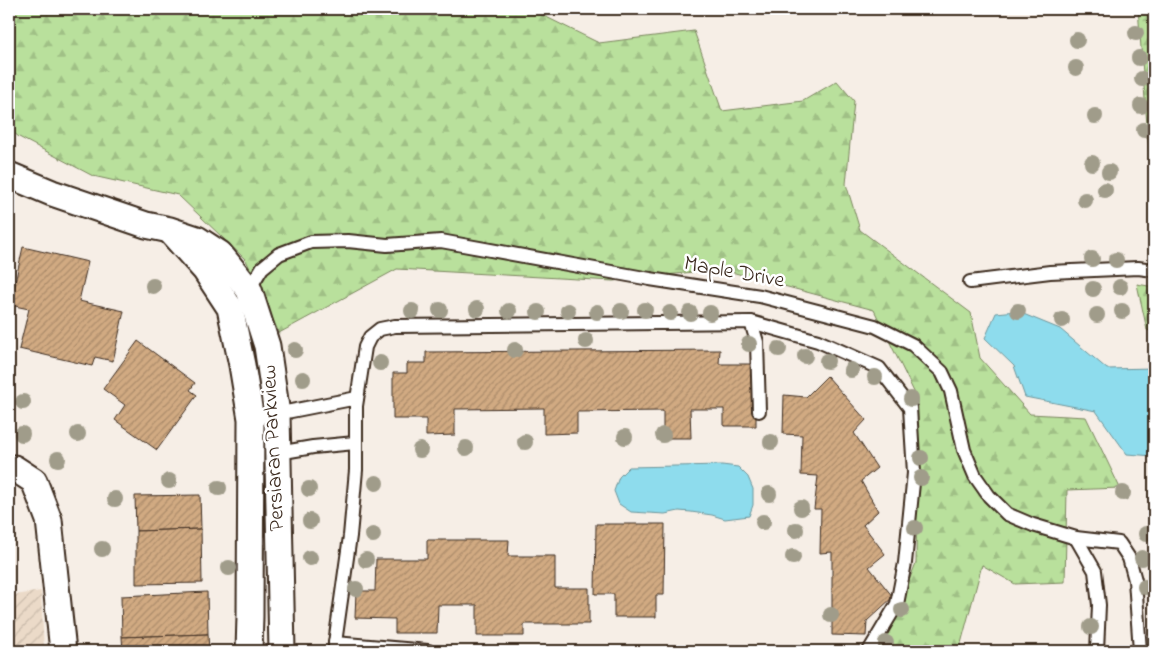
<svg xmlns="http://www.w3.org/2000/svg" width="1163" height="660" font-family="'Indie Flower',sans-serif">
	<defs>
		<pattern id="industrial-furrows" width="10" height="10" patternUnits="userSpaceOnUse" patternTransform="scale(1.25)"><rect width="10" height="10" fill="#ebdac8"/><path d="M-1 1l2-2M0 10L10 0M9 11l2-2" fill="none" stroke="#cabbab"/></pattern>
		<pattern id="forest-firs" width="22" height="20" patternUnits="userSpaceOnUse" patternTransform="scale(1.25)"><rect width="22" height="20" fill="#b9e09c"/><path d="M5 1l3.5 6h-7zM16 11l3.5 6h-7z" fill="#a0c086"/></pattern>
		<pattern id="building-hatch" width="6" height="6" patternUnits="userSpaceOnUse" patternTransform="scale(1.25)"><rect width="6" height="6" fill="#d1aa82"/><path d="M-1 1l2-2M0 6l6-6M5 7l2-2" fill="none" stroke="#ab8b6a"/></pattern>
	</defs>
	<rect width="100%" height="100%" fill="#f6eee6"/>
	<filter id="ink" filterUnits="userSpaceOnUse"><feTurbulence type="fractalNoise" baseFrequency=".02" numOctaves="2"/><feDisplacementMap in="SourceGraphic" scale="10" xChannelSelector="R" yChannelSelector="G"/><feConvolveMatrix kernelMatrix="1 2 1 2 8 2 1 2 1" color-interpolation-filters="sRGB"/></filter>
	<g filter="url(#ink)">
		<polygon fill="url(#industrial-furrows)" points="41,591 44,651 9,651 9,596"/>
		<g fill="url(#forest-firs)" stroke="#7a855d">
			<polygon points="9,9 574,9 534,11 599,43 694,31 722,111 803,101 837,81 854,101 846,184 860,230 971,313 980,358 1030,414 1086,417 1120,488 1067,490 1065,582 1015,584 982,565 959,651 881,651 916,563 918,400 874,310 720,269 613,281 397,269 279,333 246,260 178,195 93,176 19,137 9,129"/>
			<polygon points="1138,9 1154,9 1154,152 1149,151"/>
			<polygon points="1137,284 1154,287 1154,332 1147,330"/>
		</g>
		<g fill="#8edced" stroke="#6d959a">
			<polygon points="1016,311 1060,329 1107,369 1154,368 1154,456 1127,454 1096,411 1025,397 1014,366 985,338 996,313"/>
			<polygon points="722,465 738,467 748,477 753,489 753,505 749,516 725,519 712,515 691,512 679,511 665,514 631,512 619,504 614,491 619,477 629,467"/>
		</g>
		<g fill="url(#building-hatch)" stroke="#3b2a1e">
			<polygon points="23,247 88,262 79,301 124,311 113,361 95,357 92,366 19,349 29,309 10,305"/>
			<polygon points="138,341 195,383 190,390 197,395 157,450 115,420 125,405 103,389"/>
			<polygon points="720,350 719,364 756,364 756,426 724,426 724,409 690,409 691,438 663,438 663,411 577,412 577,433 544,434 544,408 455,409 455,435 426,436 426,419 393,419 393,373 407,373 407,363 426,363 426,352"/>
			<polygon points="827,376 866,420 854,433 877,468 861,481 878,511 863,525 885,554 869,567 893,597 867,621 866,636 832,635 832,552 820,553 821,509 814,509 818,476 801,475 802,435 783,434 784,395 806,397"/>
			<polygon points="200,495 201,529 136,531 135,496"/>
			<polygon points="596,524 665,524 664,595 656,595 656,617 614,617 614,594 595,594"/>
			<polygon points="201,529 202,583 136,584 136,531"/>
			<polygon points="427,540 509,540 508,556 555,556 555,588 589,588 589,624 524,624 524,636 477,636 477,605 438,605 437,633 395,633 395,619 355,618 356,591 375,591 376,559 427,559"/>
			<polygon points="207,592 208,634 122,637 121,596"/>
			<polygon points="208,634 209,651 123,651 122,637"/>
		</g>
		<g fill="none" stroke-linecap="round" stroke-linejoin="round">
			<defs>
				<g id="service">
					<polyline points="970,282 1050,272 1138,268 1154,270"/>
					<polyline points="248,291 262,268 279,254 311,242 348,241 387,245 441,241 650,279 760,296 875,326 913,345 942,372 951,391 964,450 975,476 989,496 1007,514 1033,525 1076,538 1119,543 1129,558 1135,580 1140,651"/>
					<polyline points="751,322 757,342 759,411"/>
					<polyline points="251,419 357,398"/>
					<polyline points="278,453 313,447 355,443"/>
					<polyline points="1076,538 1095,571 1099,605 1097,651"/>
					<polyline points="335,643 428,651"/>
					<polyline points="335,651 335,643 350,536 356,470 356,406 365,347 370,337 380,329 395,326 751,322 818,341 879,368 910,408 914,473 905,563 897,604 869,651"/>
				</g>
				<g id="minor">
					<polyline points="9,175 52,193 146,225 170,230 197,239 220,254 249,290 267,346 277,414 282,651"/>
					<polyline points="171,232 205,270 230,308 242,365 251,419 250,616 249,651"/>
					<polyline points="9,468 14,468 34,481 49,520 63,651"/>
				</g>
			</defs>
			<use href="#service" stroke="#3b2a1e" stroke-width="16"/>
			<use href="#minor" stroke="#3b2a1e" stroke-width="29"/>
			<use href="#service" stroke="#fff" stroke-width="12"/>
			<use href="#minor" stroke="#fff" stroke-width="25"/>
		</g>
		<g fill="#a09c8a">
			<circle cx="1136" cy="33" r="8"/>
			<circle cx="1077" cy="40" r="8"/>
			<circle cx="1139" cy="58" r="8"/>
			<circle cx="1076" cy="68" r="8"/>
			<circle cx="1142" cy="79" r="8"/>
			<circle cx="1141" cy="106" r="8"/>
			<circle cx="1095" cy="116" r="8"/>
			<circle cx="1144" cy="130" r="8"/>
			<circle cx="1092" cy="163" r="8"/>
			<circle cx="1109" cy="172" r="8"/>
			<circle cx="1105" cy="190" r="8"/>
			<circle cx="1085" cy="200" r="8"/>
			<circle cx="1092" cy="259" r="8"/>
			<circle cx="1116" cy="260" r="8"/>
			<circle cx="153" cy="286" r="8"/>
			<circle cx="1120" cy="287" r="8"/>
			<circle cx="1093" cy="289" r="8"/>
			<circle cx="477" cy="309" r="8"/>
			<circle cx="440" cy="310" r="8"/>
			<circle cx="645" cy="310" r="8"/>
			<circle cx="412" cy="311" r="8"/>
			<circle cx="509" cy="311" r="8"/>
			<circle cx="568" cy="311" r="8"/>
			<circle cx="621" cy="311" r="8"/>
			<circle cx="1018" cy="311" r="8"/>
			<circle cx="1122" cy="311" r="8"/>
			<circle cx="538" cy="312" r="8"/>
			<circle cx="597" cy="312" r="8"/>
			<circle cx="670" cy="313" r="8"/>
			<circle cx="690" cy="313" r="8"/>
			<circle cx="710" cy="313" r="8"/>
			<circle cx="1097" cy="315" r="8"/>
			<circle cx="1062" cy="320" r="8"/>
			<circle cx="586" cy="341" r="8"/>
			<circle cx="749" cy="344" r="8"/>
			<circle cx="779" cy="349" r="8"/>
			<circle cx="295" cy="350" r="8"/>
			<circle cx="515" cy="350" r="8"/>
			<circle cx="805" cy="356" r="8"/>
			<circle cx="827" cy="361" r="8"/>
			<circle cx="380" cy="363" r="8"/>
			<circle cx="851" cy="370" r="8"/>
			<circle cx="875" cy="377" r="8"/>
			<circle cx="303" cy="379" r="8"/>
			<circle cx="911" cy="399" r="8"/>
			<circle cx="23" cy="402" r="8"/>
			<circle cx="22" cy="434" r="8"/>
			<circle cx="78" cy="434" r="8"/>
			<circle cx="663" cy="435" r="8"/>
			<circle cx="625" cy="437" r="8"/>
			<circle cx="525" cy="442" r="8"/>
			<circle cx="771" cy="442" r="8"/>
			<circle cx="466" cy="448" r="8"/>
			<circle cx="420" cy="450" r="8"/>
			<circle cx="921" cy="458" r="8"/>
			<circle cx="58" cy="459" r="8"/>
			<circle cx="921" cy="478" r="8"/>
			<circle cx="169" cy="481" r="8"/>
			<circle cx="376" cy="483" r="8"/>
			<circle cx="219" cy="488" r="8"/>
			<circle cx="309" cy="489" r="8"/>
			<circle cx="1123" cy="493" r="8"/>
			<circle cx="769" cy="494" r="8"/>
			<circle cx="115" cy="499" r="8"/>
			<circle cx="801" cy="508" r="8"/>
			<circle cx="310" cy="521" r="8"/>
			<circle cx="763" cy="522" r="8"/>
			<circle cx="915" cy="528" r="8"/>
			<circle cx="796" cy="530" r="8"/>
			<circle cx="1146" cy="534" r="8"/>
			<circle cx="373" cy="535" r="8"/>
			<circle cx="102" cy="549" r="8"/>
			<circle cx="793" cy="557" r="8"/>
			<circle cx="310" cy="558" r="8"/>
			<circle cx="1142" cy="558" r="8"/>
			<circle cx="366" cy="560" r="8"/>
			<circle cx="229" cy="568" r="8"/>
			<circle cx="1145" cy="587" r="8"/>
			<circle cx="356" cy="589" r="8"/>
			<circle cx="902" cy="610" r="8"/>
			<circle cx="831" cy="615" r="8"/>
			<circle cx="1091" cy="627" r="8"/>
			<circle cx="886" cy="643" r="8"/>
		</g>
	</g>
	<g text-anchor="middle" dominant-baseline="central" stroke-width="5" stroke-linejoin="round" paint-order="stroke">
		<g font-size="22" fill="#3b2a1e" stroke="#fff">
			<text transform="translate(734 273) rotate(10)">Maple Drive</text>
			<text transform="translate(274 448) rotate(-93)">Persiaran Parkview</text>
		</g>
	</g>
	<rect width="1163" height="660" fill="none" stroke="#fff" stroke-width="30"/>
	<rect x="15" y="15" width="1133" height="630" fill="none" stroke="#3b2a1e" stroke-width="2" filter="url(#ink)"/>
</svg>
